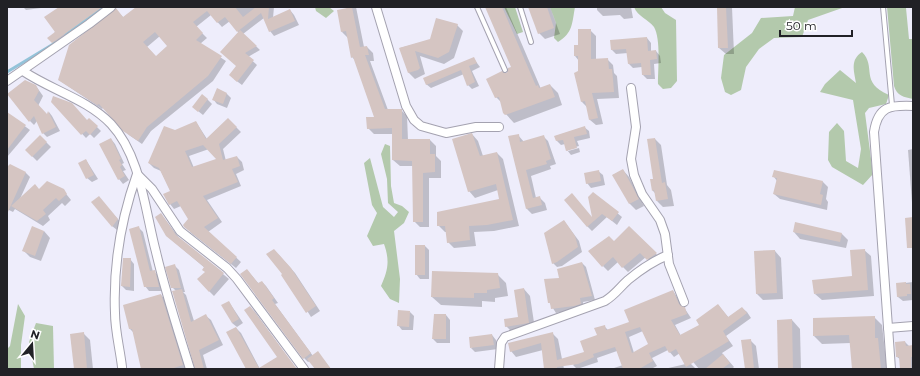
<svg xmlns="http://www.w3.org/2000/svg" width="920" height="376" font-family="Montserrat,sans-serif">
	<rect width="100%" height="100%" fill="#eeedfb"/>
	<g fill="#b3c9ac">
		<polygon points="315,7 329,7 334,11 326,18 316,11"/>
		<polygon points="504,7 515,7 523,32 517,34"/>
		<path d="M550,7H575C572,23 573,33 558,42L554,38L556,23Z"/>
		<path d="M634,7H661L665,13L676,20L677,81L671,88L663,89L658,84C658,70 661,39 654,27C648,19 638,17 634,7Z"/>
		<polygon points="795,7 845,7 808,20 802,37 774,38 759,49 746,67 741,90 731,95 725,92 721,78 724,55 752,33 761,18 793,16"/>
		<path d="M887,7H913L906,8L909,39H913V99C904,97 897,96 894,86Z"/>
		<path d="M862,52C877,67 859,82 889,95L886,104L869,108L865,113L873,174L863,185L832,167L828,160L829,132L837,123L844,131L846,161L858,168L861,149L853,100L820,92L825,84L840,70L856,83C854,70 850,60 862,52Z"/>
		<path d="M385,144L390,146L391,186L394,203L402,206L409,212L404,223L394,231L400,279L399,303L390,299L381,286C388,270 390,261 384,244L373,246L367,236L377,213L372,205L364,163L370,158L383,207L394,217L398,212L388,203L387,179L381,154Z"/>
		<polygon points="18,304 25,316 21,345 21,369 7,369 7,349 10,346"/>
		<polygon points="36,323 53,326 54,369 34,369 29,342"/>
	</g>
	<g fill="#0003" fill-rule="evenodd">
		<polygon points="23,7 41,7 41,8 26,10"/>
		<polygon points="61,7 113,7 57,47 52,43"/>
		<path d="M138,7H274L273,18L290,10L294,15L299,25L274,36L270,31L264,18L243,34L260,50L248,57L257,65L242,85L234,79L237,66L239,33L230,21L222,27L211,15L196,27L207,38L200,44L226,61L213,81L151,131L142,144L129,135L104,107L102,109L59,80L120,14L124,18ZM160,36L168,46L156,57L147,47Z"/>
		<polygon points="347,7 356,7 364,47 367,47 373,53 374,61 370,61 388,110 401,110 407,116 408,140 430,140 436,146 436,156 441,161 441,178 429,178 429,227 420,227 414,221 413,166 400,166 393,160 393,134 374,134 368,128 376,117 355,60 352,57 348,38 342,32"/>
		<polygon points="486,7 506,7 541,89 550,85 558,93 562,105 514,123 504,112 501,102 496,97 512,68"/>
		<polygon points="529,7 550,7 560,34 545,39 539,33"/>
		<polygon points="597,7 631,7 633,18 624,19 620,15 603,16 597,10"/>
		<polygon points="718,7 732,7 734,54 726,54 719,48"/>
		<polygon points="457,25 463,31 454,58 444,64 420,56 425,74 415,79 409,73 400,48 430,40"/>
		<polygon points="590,30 596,36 596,60 607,59 613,65 614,73 617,76 619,98 597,99 603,124 596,125 590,120 587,107 582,102 579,61 575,56 575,46 579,46"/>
		<polygon points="647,38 651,43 651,52 656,51 660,56 661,63 654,64 655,79 647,79 643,75 642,67 633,68 629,64 628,53 616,54 612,50 611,41"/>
		<polygon points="474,59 480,67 472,71 479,86 472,89 468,85 464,74 431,88 426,84"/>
		<polygon points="36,86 43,96 38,106 48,116 49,112 52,116 60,131 47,137 43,133 37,121 34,125 30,121"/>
		<polygon points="217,90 227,94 231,98 227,108 217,104 213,99"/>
		<polygon points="207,99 212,104 203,115 198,111"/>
		<polygon points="52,102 87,122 89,119 101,131 94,138 90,134 86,138"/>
		<polygon points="7,113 30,130 7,157"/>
		<path d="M228,119L241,132L223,149L226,161L237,157L242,162L244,170L236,174L241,186L207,200L222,222L208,232L241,262L236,268L190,232L189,219L181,206L174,209L170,204L171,192L161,171L154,168L149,163L175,132L196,122L207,139ZM209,149L218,159L194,168L189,156Z"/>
		<polygon points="584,127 589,131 590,138 577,141 579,146 568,149 568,151 579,148 580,152 571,155 567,150 565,144 561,145 557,141 556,136"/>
		<polygon points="472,134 478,141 483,156 497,153 503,159 519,226 494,231 474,232 476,246 454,248 448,242 447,232 445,232 438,225 501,200 498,190 475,198 469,191"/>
		<polygon points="518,135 524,142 543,136 548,141 556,164 550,166 551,169 531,176 536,198 539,197 545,203 547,210 532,214 527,209"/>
		<polygon points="40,136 51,147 37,161 26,150"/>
		<polygon points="111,139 115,144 124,163 122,164 126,170 123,171 129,180 123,184 119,179"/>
		<polygon points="655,139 661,145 667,185 671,190 674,206 663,207 657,201 656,194 653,191 651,180 654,179"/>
		<polygon points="913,149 913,216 908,150"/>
		<polygon points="86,160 98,179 92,182 87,178"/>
		<polygon points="10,165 26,173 30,177 19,201 39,190 63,190 71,200 65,206 62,203 48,216 50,220 43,226 15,209 13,212 7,209 7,169"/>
		<polygon points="623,170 629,177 644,206 636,210 630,204 613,175"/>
		<polygon points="598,171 603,175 605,185 591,188 587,183"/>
		<polygon points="774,177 823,182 828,187 826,199 828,202 827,210 780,199 774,194 777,181"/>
		<polygon points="593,193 622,217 617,225 607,217 592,231 587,226 594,219"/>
		<polygon points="103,202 122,224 117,230 112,226"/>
		<polygon points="161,214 180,239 229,279 214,296 209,291 205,268 166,235"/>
		<polygon points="564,221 579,241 582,252 562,266 557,267 553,263"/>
		<polygon points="629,227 661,259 653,264 646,257 628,272 618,262 608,271 603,266 614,242"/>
		<polygon points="139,228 143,232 153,272 159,275 163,291 149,291 145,286"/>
		<polygon points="44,231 50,238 41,261 30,257 23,250"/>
		<polygon points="794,232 842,234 848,240 846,248 800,239"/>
		<polygon points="425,246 429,250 429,279 420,279 416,274"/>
		<polygon points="864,250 871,256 874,296 822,300 815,294 853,277"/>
		<polygon points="775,251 781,258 783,299 763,300 757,294"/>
		<polygon points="278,254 295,273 320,311 311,317 284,274"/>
		<polygon points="124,259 130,259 134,264 134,291 126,290 122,286"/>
		<polygon points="582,263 586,267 595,300 583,302 584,308 556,313 549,302 560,278"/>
		<polygon points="174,265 179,270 185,292 183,292 186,295 194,321 206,316 211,320 223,345 203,355 207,369 196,369 176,291 172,287"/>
		<polygon points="247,270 259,284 262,282 266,286 278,303 275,304 313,356 318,353 331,369 316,369 310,361 308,362 304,358"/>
		<polygon points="497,274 506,283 508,296 495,298 495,302 482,301 482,307 441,305 432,297"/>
		<polygon points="913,282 913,300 903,301 898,297 897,284"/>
		<polygon points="524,289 530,296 535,329 513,333 506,326 519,318"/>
		<path d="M673,291L691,318L675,325L681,336L701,325L718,305L729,318L742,308L747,312L751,318L726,336L733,346L722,353L734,367L732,369H699L675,340L680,353L674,357L668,350L652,358L657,366L651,369H611L623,365L617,351L597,358L598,362L577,369L573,365L585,352L604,326L608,330L630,323ZM643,331L650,345L634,353L629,337Z"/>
		<polygon points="161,295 166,300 187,369 142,369 134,333 130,329"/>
		<polygon points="229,302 243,323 237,327 232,323"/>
		<polygon points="250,307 255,312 296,369 248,369 236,328 241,333 260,369 278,357"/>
		<polygon points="410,312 414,316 413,330 402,330 398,325"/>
		<polygon points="446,315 450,320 450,343 437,343 433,339 433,326"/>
		<polygon points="874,317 882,325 887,369 853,369 851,343 822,344 814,336"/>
		<polygon points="792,320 800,329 801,369 779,369"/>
		<polygon points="83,333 90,340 93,369 75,369"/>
		<polygon points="552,333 558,339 564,369 547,369 543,350 516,357 511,351"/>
		<polygon points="492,335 496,340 498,349 475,352 471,348"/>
		<polygon points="750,340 756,346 759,369 746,369"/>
		<polygon points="905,342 909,346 913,346 913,369 901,369 900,359 897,357"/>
		<polygon points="690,363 695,368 664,369"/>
	</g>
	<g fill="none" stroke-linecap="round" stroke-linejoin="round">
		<g stroke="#93c3d9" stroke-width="3">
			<polyline points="66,35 103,7"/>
			<polyline points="7,72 55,43"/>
		</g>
	</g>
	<g fill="#d5c5c2" fill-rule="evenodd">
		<polygon points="59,7 100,7 101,8 52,43 47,38 55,32 44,17"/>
		<path d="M136,7H235L243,17L256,7H269L268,19L290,9L295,21L269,32L261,13L237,32L225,17L217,23L207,11L193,22L203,33L196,40L222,56L208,76L147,127L138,141L123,131L99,104L97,105L58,80L69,45L116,8L123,17ZM155,32L167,46L156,56L143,42Z"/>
		<polygon points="352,7 360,47 367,46 369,55 365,55 385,109 402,109 402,139 430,139 430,154 435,154 435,172 423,173 423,222 413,222 412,161 392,160 392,128 367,129 366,117 374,117 353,57 351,58 346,31 341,32 337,10"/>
		<polygon points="485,7 502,7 536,86 538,85 539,88 550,84 555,97 505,115 503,113 499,97 495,98 486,79 502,71 507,73 508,68 511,67"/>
		<polygon points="528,7 547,7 554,28 538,34"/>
		<polygon points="717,7 726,7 728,48 718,48"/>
		<polygon points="436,18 458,24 449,52 438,58 415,51 420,68 418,70 408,73 399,48 430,39"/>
		<polygon points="578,29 591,29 591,59 608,58 609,69 612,69 613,79 614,92 592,93 598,118 589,120 585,101 581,102 574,73 578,71 578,56 574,56 574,45 578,45"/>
		<polygon points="240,30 257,46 245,53 254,60 237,82 229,75 236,66 220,52"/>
		<polygon points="647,37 648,51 656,50 657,59 650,60 651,75 642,75 641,63 628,64 626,49 611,50 610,40"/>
		<polygon points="474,57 477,63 469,66 475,82 467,86 461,70 426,85 423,78"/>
		<polygon points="25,80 36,85 39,91 34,100 47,114 48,111 56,127 42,134 34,116 29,122 7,94"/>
		<polygon points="217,88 227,93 223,104 212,100"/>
		<polygon points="202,94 208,99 198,112 192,107"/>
		<polygon points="53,96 72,103 87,120 89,118 98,126 90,135 86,131 81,135 51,102"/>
		<polygon points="7,112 26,125 7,150"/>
		<path d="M228,118L237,127L219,144L223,160L237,156L240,166L232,169L238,182L203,196L218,218L204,227L237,257L231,264L184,227L183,225L188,219L177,201L169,205L163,194L170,191L159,168L148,163L164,126L175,130L196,121L206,139ZM203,145L216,159L192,167L185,151Z"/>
		<polygon points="585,126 587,134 574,137 577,148 566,151 563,140 556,141 554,136"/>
		<polygon points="472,133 480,156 497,152 513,220 487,225 469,226 470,240 447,243 445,226 437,226 437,212 499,199 496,184 468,192 452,139"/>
		<polygon points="519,134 520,142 544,135 551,159 546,161 547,164 526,170 533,198 540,196 542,205 526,209 508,136"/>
		<polygon points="40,135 47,142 32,157 25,150"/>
		<polygon points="111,138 121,159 119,160 122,165 120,167 125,176 118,180 99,144"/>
		<polygon points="655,138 662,183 665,182 668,199 656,201 654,190 652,191 650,179 653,179 647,139"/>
		<polygon points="86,159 94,175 86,179 78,163"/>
		<polygon points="10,164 26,172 7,214 7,167"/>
		<polygon points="623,169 639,199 629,204 612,175"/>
		<polygon points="599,170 601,181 586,184 584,173"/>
		<polygon points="774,170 823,181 820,194 823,195 821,205 773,194 777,178 772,177"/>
		<polygon points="47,181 64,189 67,194 59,201 56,198 43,210 46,214 37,221 11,206 35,184 39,189"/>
		<polygon points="593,192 619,212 612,221 602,214 587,227 564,200 572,193 592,217 588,197"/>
		<polygon points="99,196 118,219 112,227 91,202"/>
		<polygon points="161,213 176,235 224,273 209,292 197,279 205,272 202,270 204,267 166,236 155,217"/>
		<polygon points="913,217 913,248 907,248 905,218"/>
		<polygon points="564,220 575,236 578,247 557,262 552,264 544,233"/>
		<polygon points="795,222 842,233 840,242 793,232"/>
		<polygon points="32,226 44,231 35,256 22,251"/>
		<polygon points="139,226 150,271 155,270 159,287 144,287 129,229"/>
		<polygon points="629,226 657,253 647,260 640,253 622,268 613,257 602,267 588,251 609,236 614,241"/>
		<rect x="415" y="245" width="10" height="30"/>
		<polygon points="274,249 291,268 316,306 306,313 281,275 282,274 266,254"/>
		<polygon points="865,249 868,290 814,294 812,280 852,276 850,250"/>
		<polygon points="775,250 777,293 756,294 754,251"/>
		<polygon points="123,258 131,258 130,287 121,286"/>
		<polygon points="582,262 592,296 580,298 581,304 574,306 551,309 550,303 548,303 544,279 559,278 557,269"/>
		<polygon points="175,264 181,288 171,288 165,267"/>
		<polygon points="247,269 258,283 262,281 274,298 272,300 311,353 303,359 240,274"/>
		<polygon points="432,271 498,273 500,288 487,290 487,293 474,293 474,298 431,297"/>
		<polygon points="906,282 906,284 910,284 911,294 907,294 907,296 897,297 896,283"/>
		<polygon points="524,288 529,323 505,327 504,319 518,317 514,290"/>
		<polygon points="182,289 191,322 206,314 219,340 199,350 204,369 195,369 173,294 172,291"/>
		<path d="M673,290L679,304L685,307L687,314L671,320L680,335L699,325L696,320L718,304L728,317L742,307L747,313L723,331L729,341L686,367L676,349L669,353L665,346L649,353L653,361L639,369H623L615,347L593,354L594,357L578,364L557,367V369H544L541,343L510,352L508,343L553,332L557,360L584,352L580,341L597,335L594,328L605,325L606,330L629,322L624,310ZM640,327L648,344L632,353L625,332Z"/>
		<polygon points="161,294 183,365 171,369 141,369 132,329 129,329 123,305"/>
		<polygon points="229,301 239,319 232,323 221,305"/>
		<polygon points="250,306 294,365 297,369 246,369 226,332 236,327 259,368 277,357 244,310"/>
		<polygon points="398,310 410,311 409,327 397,326"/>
		<polygon points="434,314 446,314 446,339 432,339"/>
		<polygon points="875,316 875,338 878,338 881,369 852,369 849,335 813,336 813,318"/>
		<polygon points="792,319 793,369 778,369 777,320"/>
		<polygon points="84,332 87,369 74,369 70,334"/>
		<polygon points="492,334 494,345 470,348 469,337"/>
		<polygon points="751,339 754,369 745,369 741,340"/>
		<polygon points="905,341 906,346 913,345 913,357 911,357 911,369 900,369 899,357 896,357 895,342"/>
		<polygon points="318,351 331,369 315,369 307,359"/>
		<polygon points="723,354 730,363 722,369 705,369"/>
	</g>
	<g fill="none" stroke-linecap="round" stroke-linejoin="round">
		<defs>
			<g id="lane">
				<polyline points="477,7 505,70"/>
				<polyline points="520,7 531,42"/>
				<polyline points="883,7 892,105"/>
			</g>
			<g id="street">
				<polyline points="376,7 406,106 414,120 421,126 446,133 476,127 499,127"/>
				<path d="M23,71C51,90 87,99 111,124C141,156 145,211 156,252C165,291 178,330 190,369"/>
				<polyline points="7,81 89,24 111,7"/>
				<polyline points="631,88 636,127 631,159 634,175 642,194 660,220 665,234 669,264 684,302"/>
				<polyline points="888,328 913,326"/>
				<path d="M122,367C120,349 115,331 115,313C113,265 121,219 137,174L152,189L180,231L227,268L237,279L304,369"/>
				<path d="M499,369L501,343L505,337L605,301C616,294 619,288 628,280C640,270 653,261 668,255"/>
				<path d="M891,369L874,132C878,106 890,105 913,106"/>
			</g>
		</defs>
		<use href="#lane" stroke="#a4a2b0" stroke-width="6"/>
		<use href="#street" stroke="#a4a2b0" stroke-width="10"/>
		<use href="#lane" stroke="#fff" stroke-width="4"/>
		<use href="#street" stroke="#fff" stroke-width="8"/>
	</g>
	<rect width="920" height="376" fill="none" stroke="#212126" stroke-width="16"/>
	<g transform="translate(32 344) rotate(18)" stroke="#ffffff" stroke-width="3" paint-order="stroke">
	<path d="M0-3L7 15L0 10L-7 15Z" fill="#212126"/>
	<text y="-6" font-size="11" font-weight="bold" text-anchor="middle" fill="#212126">N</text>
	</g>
	<path d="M780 30v6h72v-6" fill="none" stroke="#212126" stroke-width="2"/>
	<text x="786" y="30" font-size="12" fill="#212126" stroke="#ffffff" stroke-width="3" paint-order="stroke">50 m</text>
</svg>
